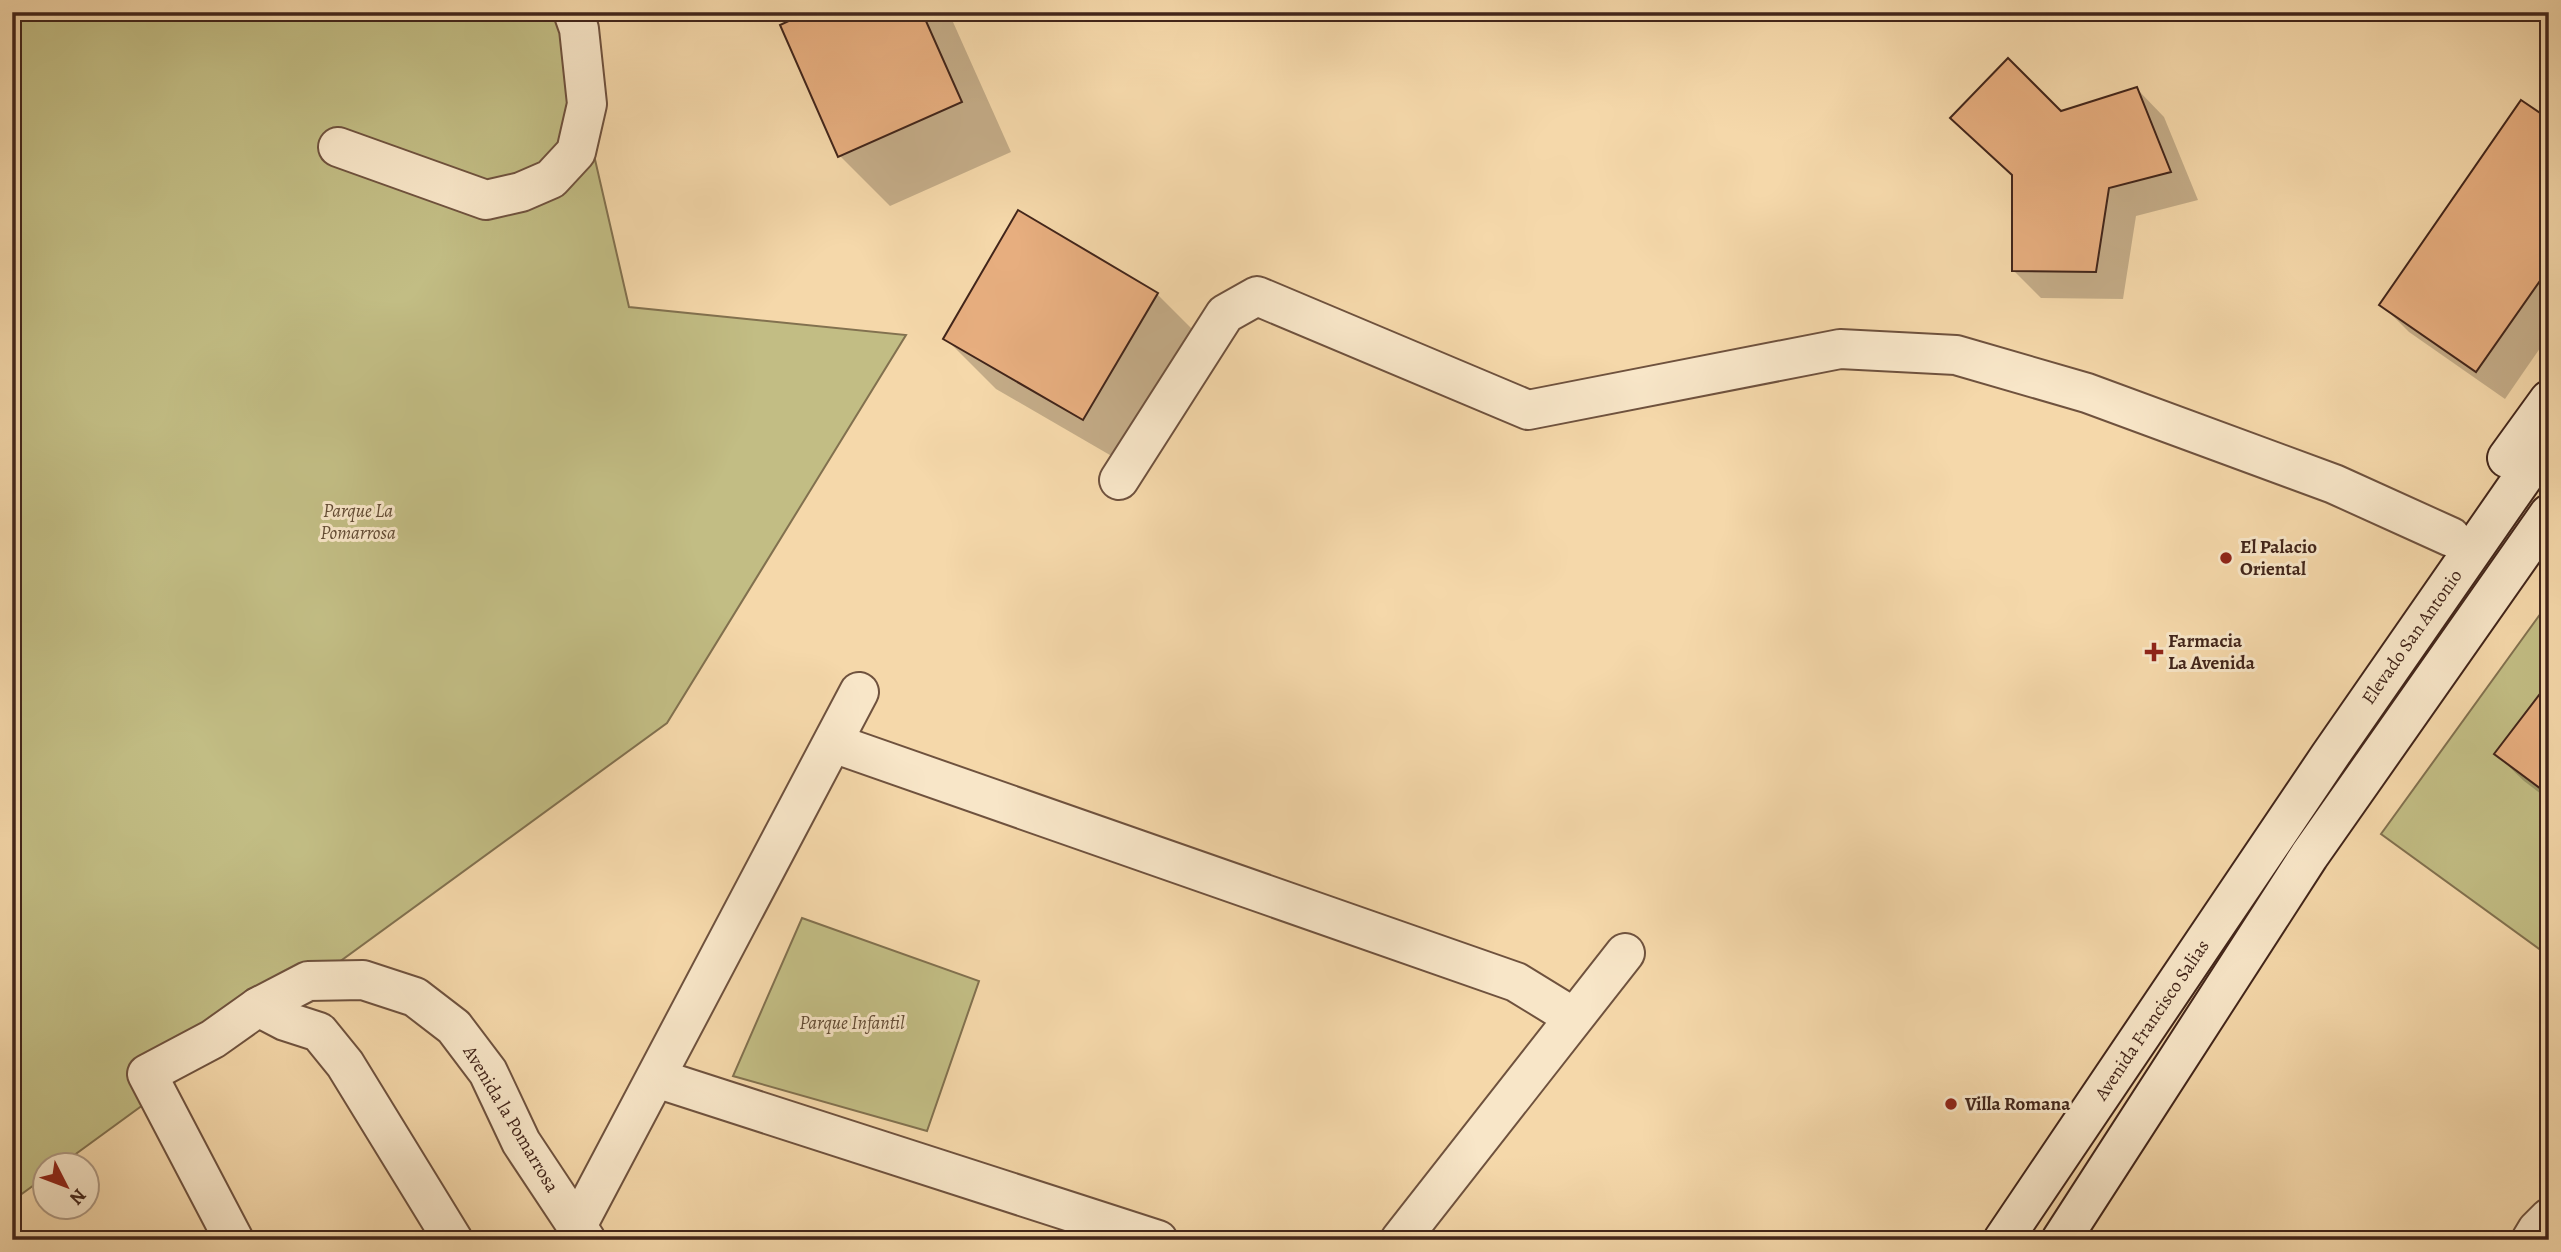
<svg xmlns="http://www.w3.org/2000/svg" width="2561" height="1252" font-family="Alegreya,serif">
	<rect width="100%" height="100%" fill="#f5d8aa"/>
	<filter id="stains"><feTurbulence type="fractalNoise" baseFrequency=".00286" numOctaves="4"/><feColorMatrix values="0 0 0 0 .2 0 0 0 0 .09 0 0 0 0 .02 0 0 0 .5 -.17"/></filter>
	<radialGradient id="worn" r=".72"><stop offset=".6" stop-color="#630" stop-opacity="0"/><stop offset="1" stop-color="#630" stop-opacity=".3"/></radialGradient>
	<g fill="#c2bd84" stroke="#82714f" stroke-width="2">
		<polygon points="23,12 561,12 629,307 906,335 667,723 62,1164 46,1164 45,1177 12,1201 12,24"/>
		<polygon points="2549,602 2549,956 2381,834"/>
		<polygon points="802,918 979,981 927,1131 733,1076"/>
	</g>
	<g fill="#0003">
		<polygon points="783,12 944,12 953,22 1011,152 890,206 840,156 792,21"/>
		<polygon points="2470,12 2549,12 2549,16"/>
		<polygon points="2137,89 2164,117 2198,200 2136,216 2123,299 2041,298 2013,270 2060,113"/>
		<polygon points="2549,121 2549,335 2505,399 2409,332 2381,304"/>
		<polygon points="1157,294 1207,344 1134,469 996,389 946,339"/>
		<polygon points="2549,685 2549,800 2524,781 2496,754"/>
	</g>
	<g fill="#e7ae7f" stroke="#42251a" stroke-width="2">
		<polygon points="808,12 922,12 962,102 838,157 780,25"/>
		<polygon points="2008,58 2061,111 2137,87 2171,172 2109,188 2096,272 2012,271 2012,175 1950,118"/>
		<polygon points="2521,100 2549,119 2549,268 2476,372 2379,305"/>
		<polygon points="1018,210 1158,293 1083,420 943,339"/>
		<polygon points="2549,682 2549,795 2494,754"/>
	</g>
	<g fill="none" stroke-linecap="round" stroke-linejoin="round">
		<defs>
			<g id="street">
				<polyline points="338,147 486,200 521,192 551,179 576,152 587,104 579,29 573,12"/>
				<polyline points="1119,480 1225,314 1257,296 1528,410 1840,349 1956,355 2087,393 2334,484 2451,537"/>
				<polyline points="833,743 1516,982 1573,1017"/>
				<polyline points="258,1007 285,1021 319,1032 345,1064 453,1240"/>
				<polyline points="656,1078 1158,1240"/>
				<polyline points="577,1226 859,692"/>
				<polyline points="234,1240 147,1074 213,1039 258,1007 308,981 363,980 415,997 454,1027 488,1072 521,1142 586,1240"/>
				<polyline points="1400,1240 1625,953"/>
				<polyline points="2531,1240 2537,1230 2549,1218"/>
			</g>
			<g id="secondary">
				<polyline points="2507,458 2549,400"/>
				<polyline points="2003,1240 2329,757 2549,440"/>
				<polyline points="2061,1240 2309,856 2549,514"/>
			</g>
		</defs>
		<use href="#street" stroke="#6f523e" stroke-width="42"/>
		<use href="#secondary" stroke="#42251a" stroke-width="42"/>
		<use href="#street" stroke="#f8e6c8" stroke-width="38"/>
		<use href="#secondary" stroke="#f8e6c8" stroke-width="38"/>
	</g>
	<g fill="#8f2418" stroke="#f8e6c8" stroke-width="2.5">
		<circle cx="2226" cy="558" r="7"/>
		<path d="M2150.5 641.5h7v7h7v7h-7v7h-7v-7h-7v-7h7z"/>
		<circle cx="1951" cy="1104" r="7"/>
	</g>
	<g text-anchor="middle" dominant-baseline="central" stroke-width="6" stroke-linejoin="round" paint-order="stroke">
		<g font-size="19" font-style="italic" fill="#624b34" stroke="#f8e6c8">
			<text x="358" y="511">Parque La<tspan x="358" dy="22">Pomarrosa</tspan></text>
			<text x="852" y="1023">Parque Infantil</text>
		</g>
		<g font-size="19" font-weight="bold" fill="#42251a" stroke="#f8e6c8" text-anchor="start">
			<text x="2240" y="547">El Palacio<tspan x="2240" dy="22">Oriental</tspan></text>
			<text x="2168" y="641">Farmacia<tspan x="2168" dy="22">La Avenida</tspan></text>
			<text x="1965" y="1104">Villa Romana</text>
		</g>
		<g font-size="19" fill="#42251a" stroke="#f8e6c8">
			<text transform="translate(2412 637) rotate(-55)">Elevado San Antonio</text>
			<text transform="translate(2152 1020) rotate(-56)">Avenida Francisco Salias</text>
			<text transform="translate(511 1119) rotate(59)">Avenida la Pomarrosa</text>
		</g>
	</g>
	<rect width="2561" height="1252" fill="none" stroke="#f5d8aa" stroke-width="42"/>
	<rect x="14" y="14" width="2533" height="1224" fill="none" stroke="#42251a" stroke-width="3.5"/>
	<rect x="21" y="21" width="2519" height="1210" fill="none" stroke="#42251a" stroke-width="2"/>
	<g transform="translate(66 1186) rotate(132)"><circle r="33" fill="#f8e6c8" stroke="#af9982" stroke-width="2"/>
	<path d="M0-5L12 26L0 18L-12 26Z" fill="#8f2418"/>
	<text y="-10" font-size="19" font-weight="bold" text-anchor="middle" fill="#42251a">N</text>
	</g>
	<rect width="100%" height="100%" filter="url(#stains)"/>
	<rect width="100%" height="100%" fill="url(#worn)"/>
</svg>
